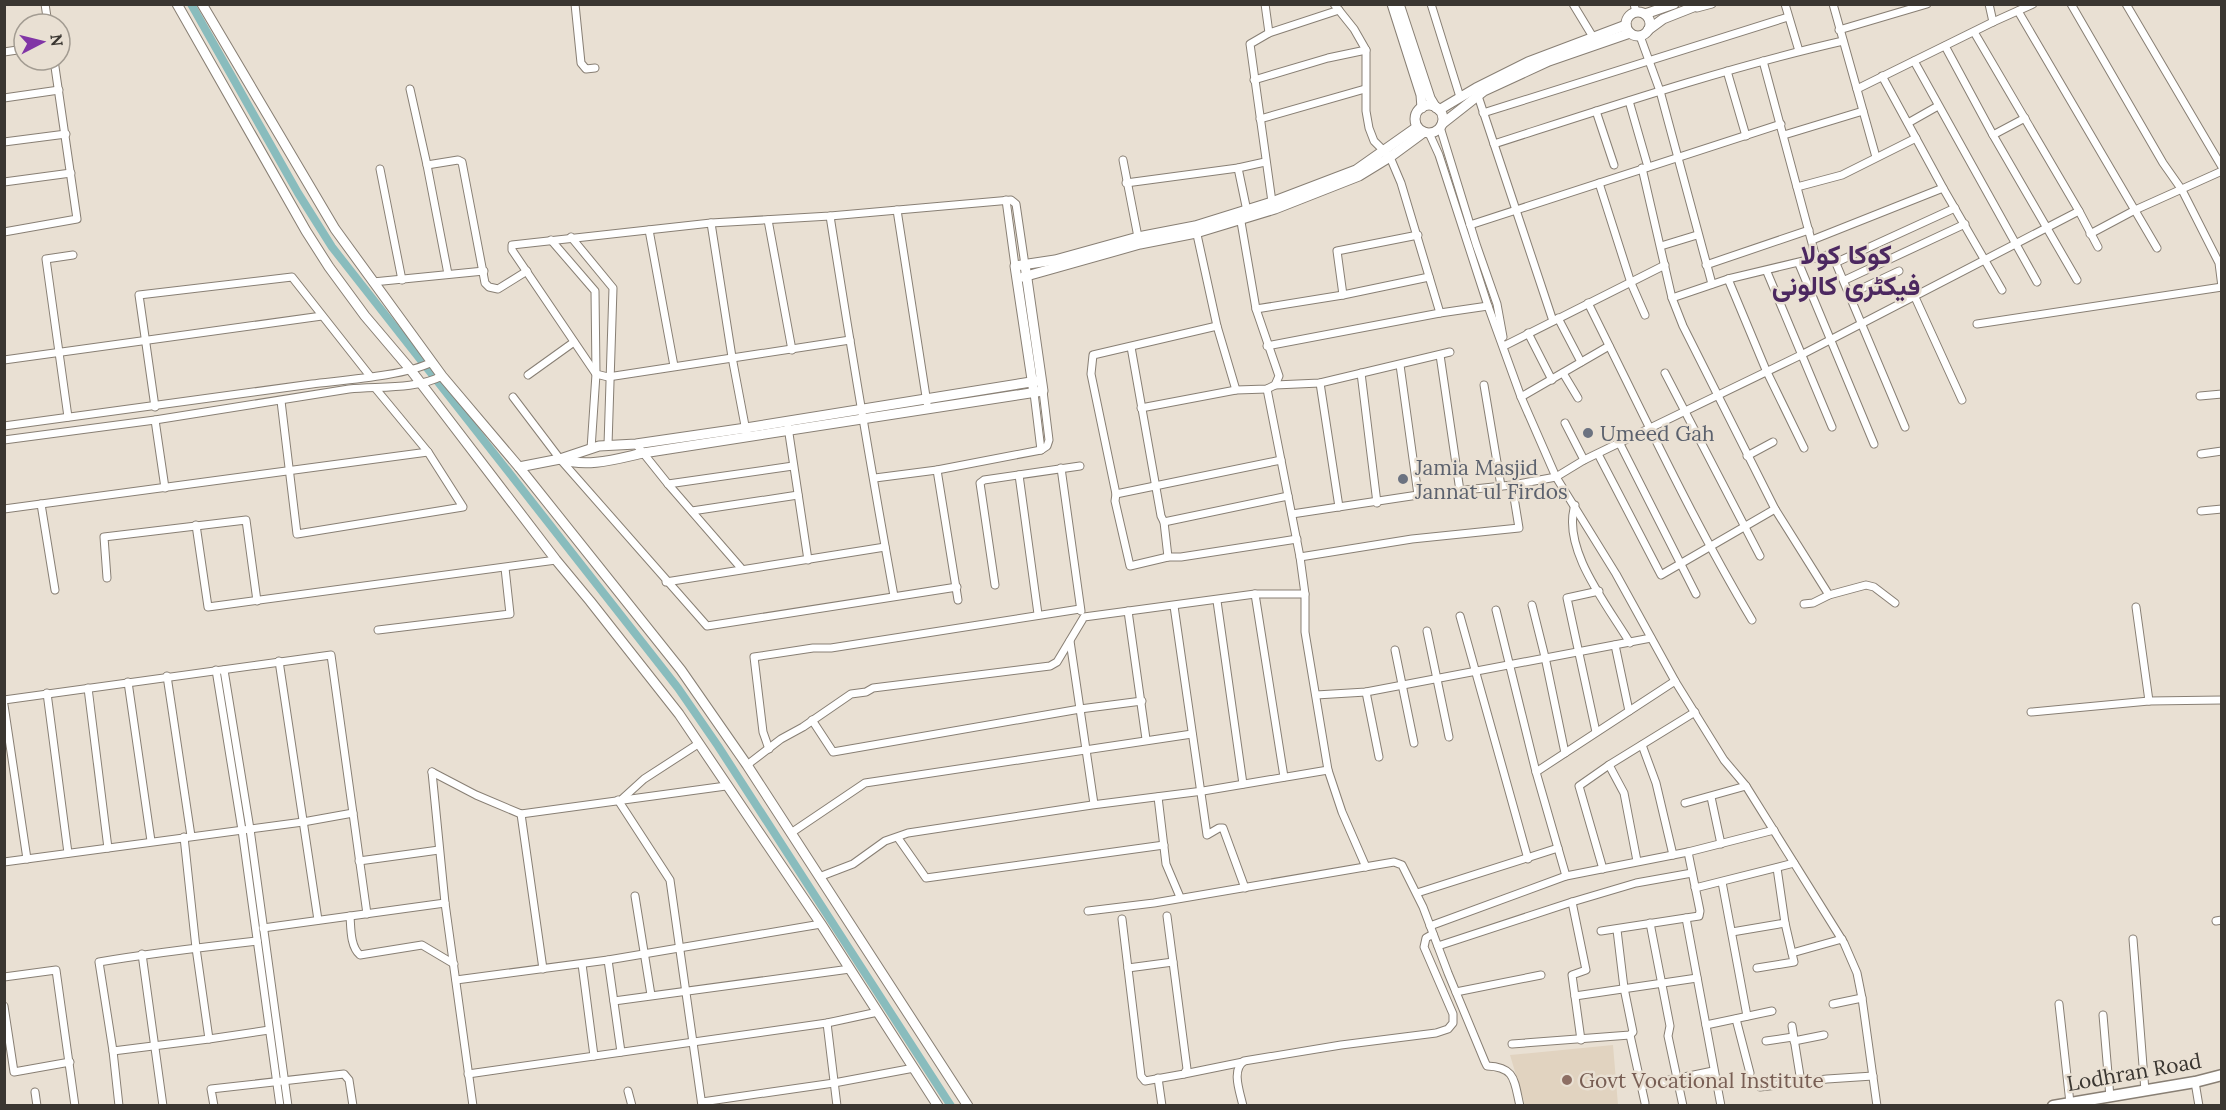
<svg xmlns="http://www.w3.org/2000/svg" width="2226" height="1110" font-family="Lora,Vazirmatn,serif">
	<rect width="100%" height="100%" fill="#e9e0d3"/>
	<polygon fill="#e1d3c0" points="1613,1045 1618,1105 1525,1105 1510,1055"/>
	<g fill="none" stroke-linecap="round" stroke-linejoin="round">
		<polyline stroke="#89bcbd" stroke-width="8" points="191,4 298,193 332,247 678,688 718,746 951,1106"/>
		<defs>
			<g id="street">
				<polyline points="45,4 48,24"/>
				<polyline points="575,4 581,63 586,69 595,68"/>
				<polyline points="1265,4 1269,33"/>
				<polyline points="1334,4 1354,29 1366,50 1366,111 1369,128 1374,141 1390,157 1401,183 1440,313"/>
				<polyline points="1431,4 1460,97"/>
				<polyline points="1573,4 1593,37"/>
				<polyline points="1634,4 1636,12"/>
				<polyline points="1785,4 1799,51"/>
				<polyline points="1833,4 1876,157"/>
				<polyline points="1989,4 1993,22"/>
				<polyline points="2071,4 2163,163 2182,190 2219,263 2222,287"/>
				<polyline points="2126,4 2222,167"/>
				<polyline points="1697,8 1712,4"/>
				<polyline points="2018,11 2157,248"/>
				<polyline points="1839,30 1927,4"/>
				<polyline points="1974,32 2079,211 2098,247"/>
				<polyline points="1640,36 1660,91 1712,284"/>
				<polyline points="1945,46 1993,135 2077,280"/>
				<polyline points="4,52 24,49"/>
				<polyline points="1763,61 1816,258"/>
				<polyline points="1914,61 2037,282"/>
				<polyline points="1727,71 1746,136"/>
				<polyline points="1882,76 1943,188"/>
				<polyline points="1254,80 1328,58 1366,50"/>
				<polyline points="410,89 427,165 448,274"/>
				<polyline points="1857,89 1993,22 2033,4"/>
				<polyline points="1478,96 1553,321"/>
				<polyline points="4,98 59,90"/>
				<polyline points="1629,101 1648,167"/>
				<polyline points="1596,111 1614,165"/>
				<polyline points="1483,113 1788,17"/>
				<polyline points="1260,119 1365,89"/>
				<polyline points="1908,123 1938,106"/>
				<polyline points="1440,127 1476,244 1497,304 1503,337"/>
				<polyline points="1429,133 1439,155 1488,306 1521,397 1556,477 1616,574 1675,681 1724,760 1746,786 1844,943 1857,973 1862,998 1877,1106"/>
				<polyline points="1784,135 1863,111"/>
				<polyline points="1993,135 2025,118"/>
				<polyline points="4,142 66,134"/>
				<path d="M1494,144C1609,107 1725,68 1843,41"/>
				<polyline points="1123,160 1138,237"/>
				<polyline points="427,165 458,160 462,162 485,283 489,287 498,289 527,271"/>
				<polyline points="1238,168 1247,211"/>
				<polyline points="1642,168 1672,298 1683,326 1775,509 1829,595"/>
				<polyline points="380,169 402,280"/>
				<polyline points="4,182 71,173"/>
				<polyline points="1126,183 1238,168 1265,162"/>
				<polyline points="1599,183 1631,283 1645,315"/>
				<polyline points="1797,187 1842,175 1916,138"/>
				<polyline points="1006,200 1015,266"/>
				<polyline points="1272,202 1250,44 1269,33 1339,10"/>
				<polyline points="897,210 927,403"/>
				<path d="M830,216C850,343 871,469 894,596"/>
				<polyline points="768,220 792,350"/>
				<polyline points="711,223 732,357 746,431"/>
				<polyline points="1470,225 1781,124"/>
				<polyline points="649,230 674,366"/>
				<polyline points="1196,230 1217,326 1236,390"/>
				<polyline points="4,232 77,219 54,60"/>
				<polyline points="2090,234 2135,210 2222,171"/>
				<polyline points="571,237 613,288 608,445"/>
				<polyline points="551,240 595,291 596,374 591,449"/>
				<polyline points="1812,240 1943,188 2002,290"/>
				<polyline points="1661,246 1697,235"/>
				<polyline points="1837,262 1955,208"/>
				<polyline points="1799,264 1874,444"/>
				<polyline points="1706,265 1809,230"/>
				<polyline points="1767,272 1832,427"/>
				<polyline points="1728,279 1766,370 1804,448"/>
				<polyline points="1845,280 1965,224"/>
				<polyline points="373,282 484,271"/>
				<polyline points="1850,294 1899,271"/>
				<polyline points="1343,295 1337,251 1418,235"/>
				<polyline points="1914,295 1962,400"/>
				<polyline points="1672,298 1728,279 1832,254 1905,427"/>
				<path d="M1588,303C1641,409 1691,518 1752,620"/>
				<polyline points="1256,309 1343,295 1429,277"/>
				<polyline points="1558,318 1581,362"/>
				<polyline points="1977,324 2222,287"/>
				<polyline points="1217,326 1093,355 1091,374 1116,494 1115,501 1130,566 1168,557 1181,557 1297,539"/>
				<polyline points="1528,333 1552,380"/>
				<polyline points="850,340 608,377 596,374 512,250 512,245 711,223 830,216 1011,200 1016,204 1025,265"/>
				<polyline points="1267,346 1440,313 1488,306"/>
				<polyline points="1504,346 1665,265"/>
				<polyline points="1131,347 1161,516 1164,522 1168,557"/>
				<polyline points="1440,355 1460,491"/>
				<polyline points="4,360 322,316"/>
				<polyline points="1400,365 1418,495"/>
				<polyline points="1361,373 1377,503"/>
				<polyline points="1563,373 1578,398"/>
				<polyline points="1665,373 1760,556"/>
				<polyline points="528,375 574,342"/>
				<polyline points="1320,383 1339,507"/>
				<polyline points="1275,385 1320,383 1450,352"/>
				<polyline points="1484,385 1501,486"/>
				<polyline points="1267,389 1300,557 1305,594 1305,632 1328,770 1342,812 1366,867"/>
				<polyline points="1034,393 1041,450"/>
				<polyline points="2200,396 2222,394"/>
				<polyline points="513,397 560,459 707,626 957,587"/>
				<polyline points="1521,397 1609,346"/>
				<polyline points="281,401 297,534 463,507 428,452 376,389"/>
				<polyline points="155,407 139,295 292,277 370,376"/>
				<polyline points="1141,408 1236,390 1267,389 1275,385 1279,376 1256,309 1240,216"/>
				<polyline points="68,417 46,259 73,255"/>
				<polyline points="155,420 165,488"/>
				<polyline points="1565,423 1584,460"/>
				<path d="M4,426C107,411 209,399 312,384C344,380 405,376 432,362"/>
				<polyline points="788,427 808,560"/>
				<path d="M4,440L155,420L349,389C379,386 414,390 442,376"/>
				<polyline points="636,444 668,484 741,568"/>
				<polyline points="1620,444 1696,594"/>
				<polyline points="1598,454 1661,575 1775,509"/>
				<polyline points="2201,454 2222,451"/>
				<polyline points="1747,456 1773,442"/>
				<polyline points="1061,468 1081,611"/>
				<polyline points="937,470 958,600"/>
				<polyline points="1019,475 1038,614"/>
				<polyline points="875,478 937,470 1041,450 1047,446 1049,440 1043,391"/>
				<polyline points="668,484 793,466"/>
				<polyline points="1116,494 1281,460"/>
				<polyline points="41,504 55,590"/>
				<path d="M1575,505C1561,549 1608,606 1630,643"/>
				<polyline points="4,509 428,452"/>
				<polyline points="692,511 798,495"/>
				<polyline points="2201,511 2222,509"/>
				<polyline points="1292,514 1418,495 1512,485 1556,477 1584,460 1801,355 2079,211"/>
				<polyline points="1164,522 1288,496"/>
				<polyline points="196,525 208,607 556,560"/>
				<polyline points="1300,557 1412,539 1519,528 1512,485"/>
				<polyline points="107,578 104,537 246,520 257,601"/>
				<polyline points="666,582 885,547"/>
				<polyline points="995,585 980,483 984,480 1080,466"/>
				<polyline points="1255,594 1284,777"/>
				<polyline points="1217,601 1243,784"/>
				<polyline points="1804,604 1813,603 1829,595 1866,585 1874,587 1895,603"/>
				<polyline points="1532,605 1545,657 1565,753"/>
				<polyline points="1174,606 1207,835 1219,828 1223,828 1245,888"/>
				<polyline points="2136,607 2149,701"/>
				<polyline points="1496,610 1536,772 1566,876"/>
				<polyline points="1128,611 1146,739"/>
				<polyline points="1460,616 1528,859"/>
				<polyline points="378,630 510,614 505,568"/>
				<polyline points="1427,631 1449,737"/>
				<polyline points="1070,641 1094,804"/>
				<polyline points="1615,645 1629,711"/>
				<polyline points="1395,650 1414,743"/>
				<polyline points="279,661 318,920"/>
				<polyline points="216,670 242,830 280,1106"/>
				<polyline points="224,670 250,829 288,1106"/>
				<polyline points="167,676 191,836"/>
				<polyline points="128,682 151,841"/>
				<polyline points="88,688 108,848"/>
				<polyline points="1366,692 1379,757"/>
				<polyline points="47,693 68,853"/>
				<polyline points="1316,695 1366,692 1651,638"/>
				<polyline points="4,700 331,655 367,914"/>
				<polyline points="4,705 27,859"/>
				<polyline points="2031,712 2149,701 2222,700"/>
				<polyline points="812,720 833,752 1080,709 1142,701"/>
				<polyline points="1596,732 1567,598 1599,591"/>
				<polyline points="1642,745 1656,783 1673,855"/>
				<polyline points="769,749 763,732 754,657 813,648 831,648 1080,609"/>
				<polyline points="747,765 781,739 803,727 851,694 866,692 873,688 1050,666 1057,662 1084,617 1255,594 1305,594"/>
				<polyline points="1609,765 1624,793 1637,861"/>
				<polyline points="432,772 445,903 473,1106"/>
				<polyline points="432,772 476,795 521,814 726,786"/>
				<polyline points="1536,772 1675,681"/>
				<polyline points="1158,797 1166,864 1180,897"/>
				<polyline points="1711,797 1721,844"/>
				<polyline points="622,799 644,779 698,744"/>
				<polyline points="618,800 670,880 702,1106"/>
				<polyline points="1685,803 1746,786"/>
				<polyline points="521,814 543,969"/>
				<polyline points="791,833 865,783 1192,734"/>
				<path d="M184,837L196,948L209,1039L113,1051L99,962C151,953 204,947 257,941"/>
				<polyline points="898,838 926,878 1164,845"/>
				<polyline points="359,861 439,850"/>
				<polyline points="4,862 303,822 353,813"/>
				<polyline points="1603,869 1579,786 1609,765 1695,712"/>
				<polyline points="819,877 853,864 885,841 908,833 1092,805 1203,791 1328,770"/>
				<polyline points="1722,882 1747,1016"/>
				<polyline points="1695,888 1794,863"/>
				<polyline points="1417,893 1558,848"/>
				<polyline points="635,896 651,995"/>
				<polyline points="1572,902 1586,970 1572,975 1581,1040"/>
				<path d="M1088,911L1154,903L1394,862L1402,865L1423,907L1448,973L1485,1062L1487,1066C1516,1067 1514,1081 1520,1106"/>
				<path d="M350,916C351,928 350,946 360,955L422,945L454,964"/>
				<polyline points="1686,918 1721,1106"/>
				<polyline points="1122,919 1141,1076 1145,1081 1184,1074 1187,1069 1167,916"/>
				<polyline points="2216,921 2222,920"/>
				<polyline points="1650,923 1670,1026 1668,1036 1683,1106"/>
				<polyline points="1430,926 1566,876 1688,852 1774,830"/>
				<polyline points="263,928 445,903"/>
				<polyline points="1601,931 1699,916 1700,911 1688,852"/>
				<polyline points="1732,932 1785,923"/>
				<polyline points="2133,939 2145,1091"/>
				<polyline points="1438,946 1572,902 1636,883 1692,873"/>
				<polyline points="1792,953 1842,939"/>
				<polyline points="142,954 163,1106"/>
				<polyline points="608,960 621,1052"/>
				<polyline points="582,964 594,1056"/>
				<polyline points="1128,968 1173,962"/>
				<polyline points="1757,968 1794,962 1785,923 1777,868"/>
				<polyline points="4,977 56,970 75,1106"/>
				<polyline points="456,980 608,960 821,924"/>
				<polyline points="1456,992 1541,975"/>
				<polyline points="1575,996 1697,978"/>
				<polyline points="614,1001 850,969"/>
				<polyline points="1833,1004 1862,998"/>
				<polyline points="2059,1004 2070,1103"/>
				<polyline points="4,1006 14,1072 70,1062"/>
				<polyline points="2103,1015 2110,1097"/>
				<polyline points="1736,1019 1750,1073"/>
				<polyline points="827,1023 837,1106"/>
				<polyline points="1706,1025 1772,1011"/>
				<polyline points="1792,1026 1801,1082"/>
				<polyline points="1630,1035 1645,1103"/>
				<polyline points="209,1039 269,1030"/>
				<polyline points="1766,1041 1793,1037"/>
				<polyline points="1794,1041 1824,1035"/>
				<polyline points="1512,1044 1630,1035 1633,1032 1624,988 1617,930"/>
				<polyline points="113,1051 119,1106"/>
				<polyline points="468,1074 827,1023 878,1012"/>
				<polyline points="1184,1074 1243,1062"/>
				<polyline points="1158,1078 1162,1106"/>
				<polyline points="2195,1082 2199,1106"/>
				<polyline points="1641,1086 1713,1071"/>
				<polyline points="1760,1087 1827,1079 1873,1076"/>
				<polyline points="628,1091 632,1106"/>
				<polyline points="35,1092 37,1106"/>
				<polyline points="702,1102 834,1083 914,1068"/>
				<polyline points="214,1106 211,1089 344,1074 349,1080 353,1106"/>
				<path d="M1243,1106C1240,1092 1231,1070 1244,1061L1341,1045L1436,1033L1448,1029L1453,1023V1014L1424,947L1426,938L1433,934"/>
			</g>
			<g id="secondary">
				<polyline points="177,4 306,231 329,267 365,316 410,369 556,560 590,601 679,714 821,924 938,1106"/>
				<polyline points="202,4 335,229 442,376 519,467 681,670 747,765 968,1106"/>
				<polyline points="1392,4 1421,95 1422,108"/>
				<polyline points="1399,4 1430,98 1436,108"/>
				<circle cx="1638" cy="24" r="12"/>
				<polyline points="1645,14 1674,4"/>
				<polyline points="1648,30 1663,19 1701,4"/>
				<circle cx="1429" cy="119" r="14"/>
				<polyline points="1439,110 1476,88 1528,62 1626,25"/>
				<polyline points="1442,124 1484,91 1549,61 1630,33"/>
				<polyline points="1023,277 1140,244 1196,233 1275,209 1359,176 1390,157 1424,132"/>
				<polyline points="1034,393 1015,266 1055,260 1138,237 1195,226 1272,202 1356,170 1417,127"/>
				<path d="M560,459C588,468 616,459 643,453L1043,391L1025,265"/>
				<polyline points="519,467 560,459 599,446 636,444 746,428 1037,381"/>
			</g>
			<polyline id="primary" points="2053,1106 2195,1082 2222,1075"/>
		</defs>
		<use href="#street" stroke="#887f74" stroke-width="9"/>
		<use href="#secondary" stroke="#887f74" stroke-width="11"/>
		<use href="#primary" stroke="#887f74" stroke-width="13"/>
		<use href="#street" stroke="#fff" stroke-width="7"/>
		<use href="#secondary" stroke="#fff" stroke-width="9"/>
		<use href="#primary" stroke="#fff" stroke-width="10"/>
	</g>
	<g fill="#6b7280" stroke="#e9e0d3" stroke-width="2">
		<circle cx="1588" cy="433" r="6"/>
		<circle cx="1403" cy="479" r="6"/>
	</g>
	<circle fill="#8d6e63" stroke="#e9e0d3" stroke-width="2" cx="1567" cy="1080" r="6"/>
	<g text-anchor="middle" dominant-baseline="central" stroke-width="5" stroke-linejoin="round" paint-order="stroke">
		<g font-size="21" fill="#5b616d" stroke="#e9e0d3" text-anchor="start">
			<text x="1600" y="433">Umeed Gah</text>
			<text x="1415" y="467">Jamia Masjid<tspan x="1415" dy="24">Jannat ul Firdos</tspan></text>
		</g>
		<g font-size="21" fill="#3a3631" stroke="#e9e0d3">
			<text transform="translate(2134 1072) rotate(-10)">Lodhran Road</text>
		</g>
		<g font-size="21" fill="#785e54" stroke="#e9e0d3" text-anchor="start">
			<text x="1579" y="1080">Govt Vocational Institute</text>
		</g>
		<g font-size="27" font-weight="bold" fill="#4c2860" stroke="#e9e0d3">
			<text x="1846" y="254">کوکا کولا<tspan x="1846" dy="31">فیکٹری کالونی</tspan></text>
		</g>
	</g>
	<rect width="2226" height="1110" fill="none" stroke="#3a3631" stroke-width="12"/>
	<g transform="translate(42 42) rotate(83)"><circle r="28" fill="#e9e0d3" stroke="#a39c92" stroke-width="1.5"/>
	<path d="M0-4.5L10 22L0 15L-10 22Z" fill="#8135a6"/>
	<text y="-9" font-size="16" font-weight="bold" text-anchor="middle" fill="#3a3631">N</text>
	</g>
</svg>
